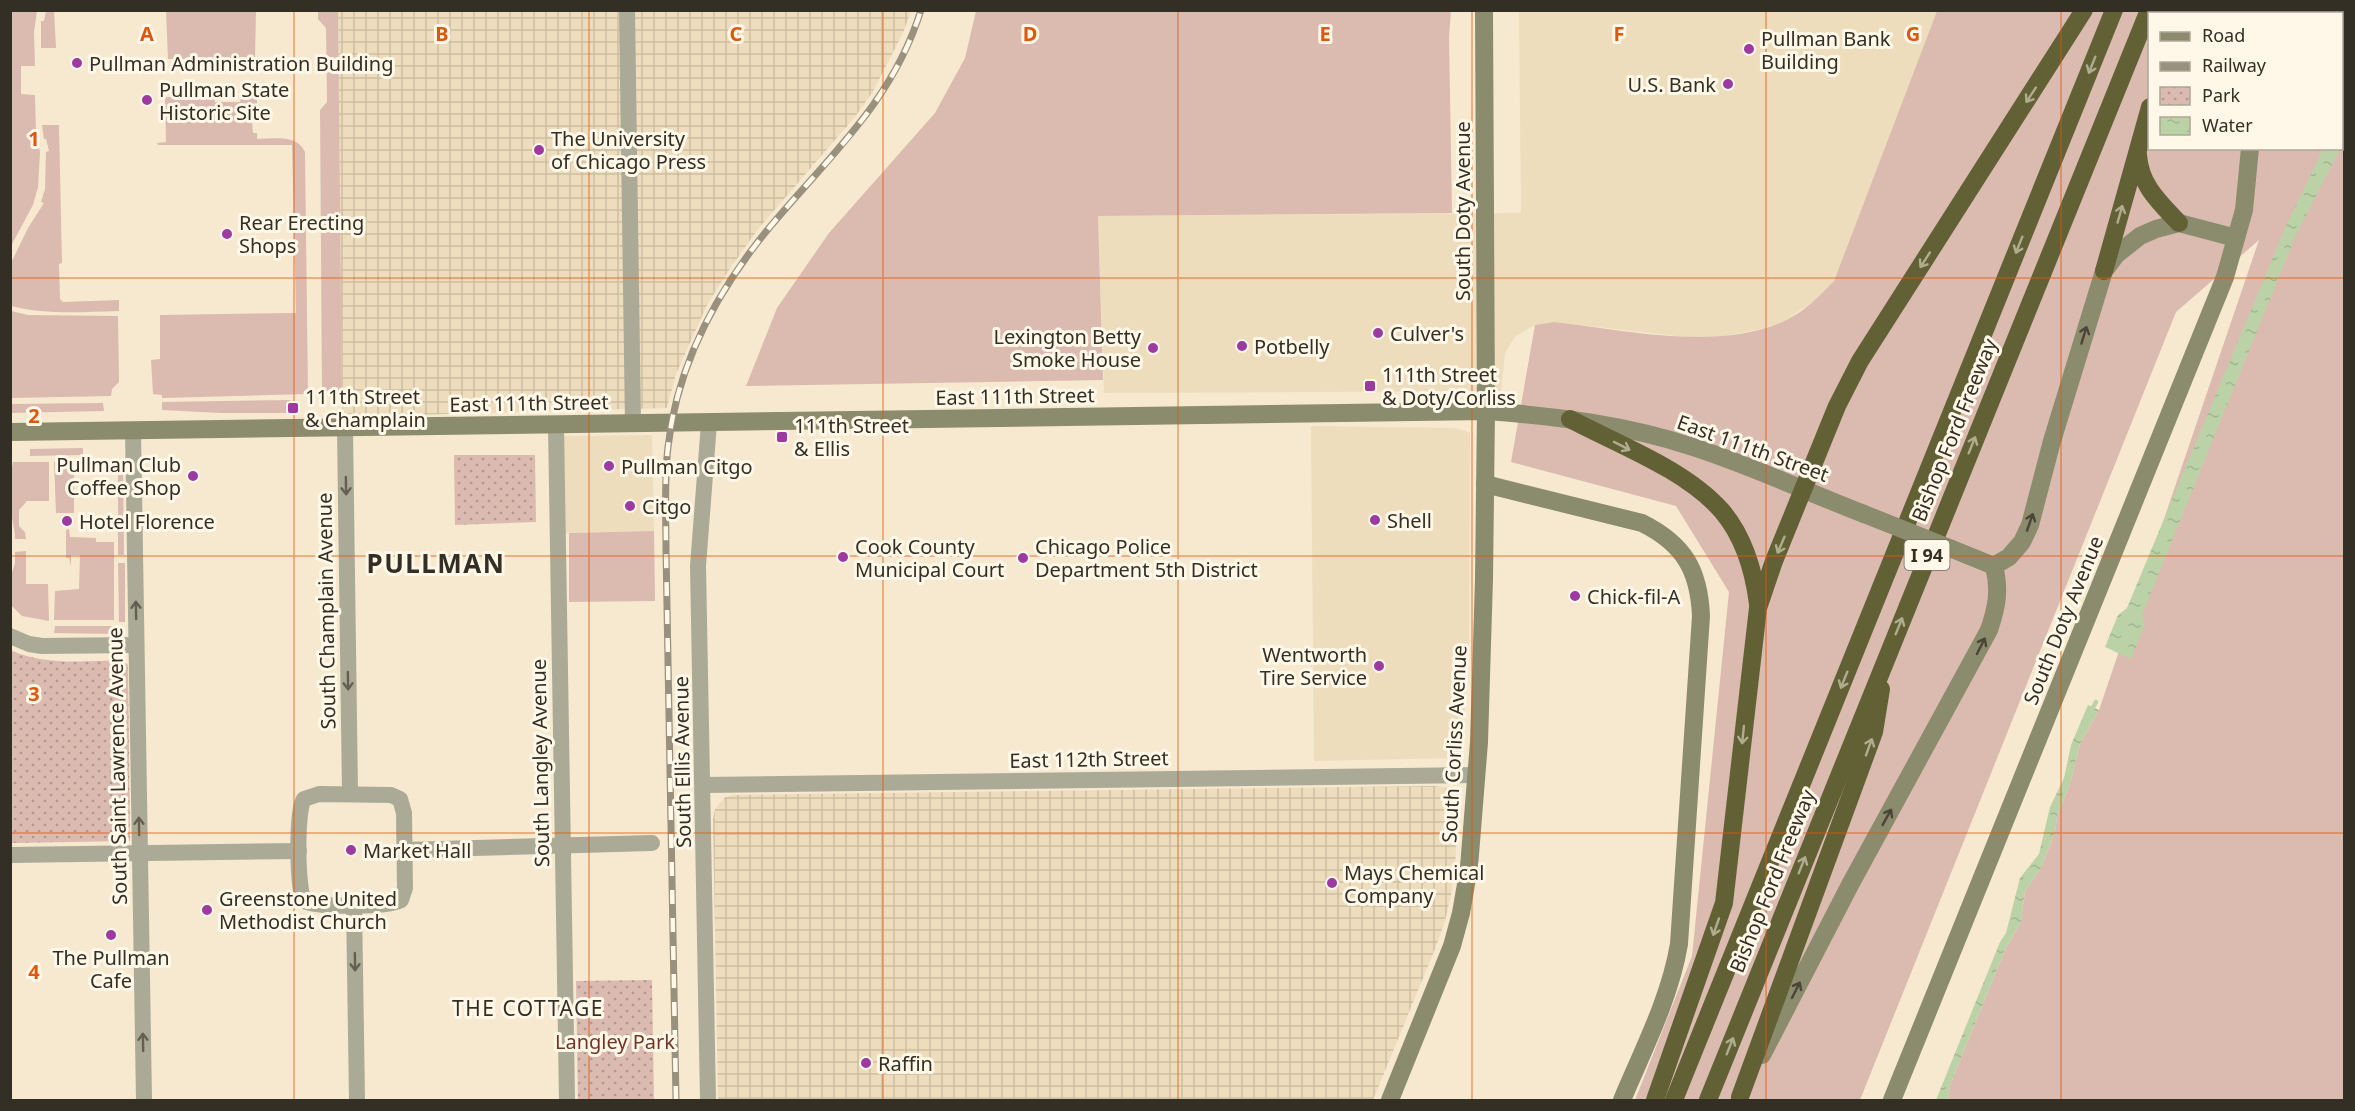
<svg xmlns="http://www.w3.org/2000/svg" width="2355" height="1111" font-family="'Noto Sans',sans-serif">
	<defs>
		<pattern id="industrial-grid" width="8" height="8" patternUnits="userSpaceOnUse" patternTransform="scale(1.5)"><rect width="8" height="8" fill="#eeddbd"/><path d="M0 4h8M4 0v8" fill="none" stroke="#cdbea2"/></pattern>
		<pattern id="park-dots" width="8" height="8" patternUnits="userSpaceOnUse" patternTransform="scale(1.5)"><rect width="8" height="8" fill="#dbbab0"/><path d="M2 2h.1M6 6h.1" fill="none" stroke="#b2988f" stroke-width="1.8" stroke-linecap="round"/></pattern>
		<pattern id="water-ripples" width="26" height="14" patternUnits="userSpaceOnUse" patternTransform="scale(1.5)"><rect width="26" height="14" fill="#bbd2a7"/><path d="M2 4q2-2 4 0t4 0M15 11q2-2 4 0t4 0" fill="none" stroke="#a1b590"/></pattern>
	</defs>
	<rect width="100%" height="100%" fill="#f6e9d0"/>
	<g fill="#eeddbd">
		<polygon points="1519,11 1937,11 1834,281 1816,300 1784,321 1762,329 1718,337 1685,337 1554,322 1535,325 1516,336 1509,346 1505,354 1501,391 1104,393 1098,216 1521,213"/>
		<polygon points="1311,426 1456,428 1470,433 1469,639 1463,749 1456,758 1314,761"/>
		<polygon points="652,435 654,531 556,533 554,436"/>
	</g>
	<g fill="url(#industrial-grid)">
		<polygon points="338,11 911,11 903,33 872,93 854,118 758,229 729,270 707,305 676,374 667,408 342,417"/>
		<polygon points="1435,786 1448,788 1455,793 1459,801 1455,866 1451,895 1445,921 1435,949 1373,1100 718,1100 713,819 715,809 724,798 732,795"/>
	</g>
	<g fill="#dbbab0" fill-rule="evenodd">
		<polygon points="11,10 37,11 34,32 35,66 21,66 21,94 35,95 36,133 40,152 38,187 33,205 11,246"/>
		<polygon points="46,11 54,11 56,48 41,48 41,21 44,21"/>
		<polygon points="166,11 256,11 255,58 168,59"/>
		<polygon points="318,11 338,11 342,393 322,394 320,110 327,102 326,28 318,19"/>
		<polygon points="976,11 1451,11 1449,36 1452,213 1098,216 1103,380 746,386 777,308 829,233 935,113 965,58"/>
		<path d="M1937,11H2344V1100H1948L1950,1085L2005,950L2021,922L2025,891L2041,868L2055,832L2057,816L2070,784L2080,744L2099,710L2259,240L2176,312L1860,1100H1635L1692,956L1729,592L1676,506L1511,462L1535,325L1554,322C1629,330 1734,356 1800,312C1813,303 1823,292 1834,281ZM2150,14H2342V148H2150Z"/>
		<path d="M165,97H215V102H240L241,97H257V111L251,112L253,133H257V139C274,139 297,134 305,152L308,394L162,398V395L153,394L151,360L160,359V315L296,313L292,145H158L157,143L166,142Z"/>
		<path d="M42,125H59L62,263L59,264L60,299L63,302L119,300V311C82,312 46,315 11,306V263L28,228L44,203L41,202L45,189L46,152L49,151L46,139H44Z"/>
		<polygon points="11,311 28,315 118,316 119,382 112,389 111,396 11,398"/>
		<polygon points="290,400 291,413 221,413 162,410 162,402"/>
		<polygon points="103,403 104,411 11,413 11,404"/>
		<polygon points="83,448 83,455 30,456 30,449"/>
		<polygon points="118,460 123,460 124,555 118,555"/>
		<path d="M13,462H49V501H27L19,510V526L25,532L26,539H15C15,529 12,521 11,511C8,496 10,477 13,462Z"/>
		<polygon points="54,462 70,462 74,467 74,513 56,513"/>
		<polygon points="69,529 70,537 96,538 96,542 114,542 114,620 54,620 55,591 79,589 80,555 71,555 71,566 69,558 66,558 66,530"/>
		<polygon points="654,531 655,601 569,602 569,533"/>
		<polygon points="26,551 26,584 48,584 49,621 22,616 11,605 11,576 15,563 15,552"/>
		<polygon points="118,563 125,563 125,622 119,622"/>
		<polygon points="55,626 115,626 115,634 54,633"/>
	</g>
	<g fill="url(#park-dots)">
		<polygon points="454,455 535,455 536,522 455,525"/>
		<path d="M10,650C46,666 84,661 122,660L128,665L130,841L11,843Z"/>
		<polygon points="652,980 654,1100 578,1100 576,981"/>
	</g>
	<g fill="url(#water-ripples)">
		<polygon points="2323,149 2340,149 2296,235 2142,615 2145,625 2131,659 2105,647 2118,615 2127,608 2286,226"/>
		<polygon points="2088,705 2099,710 2080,744 2070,784 2057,816 2055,832 2041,868 2025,891 2021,922 2005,950 1950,1085 1948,1100 1936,1100 2000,942 2006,933 2020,878 2039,854 2050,807 2064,778 2071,745"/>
	</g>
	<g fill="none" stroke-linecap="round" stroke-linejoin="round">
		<polyline stroke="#bbd2a7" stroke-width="4.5" points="2091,711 2096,702"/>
		<g stroke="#aaaa96" stroke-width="16">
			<polyline points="627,10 633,424"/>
			<polyline points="556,425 567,1100"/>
			<polyline points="345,428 350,794"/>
			<polyline points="133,430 144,1100"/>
			<polyline points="10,636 29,644 42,646 136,645"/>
			<polyline points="703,785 1475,775"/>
			<path d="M319,794L391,795L400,799L404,813L405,888L401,900C389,907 317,908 304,901C297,888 296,811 304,799Z"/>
			<polyline points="405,850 652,843"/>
			<polyline points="10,855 299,851"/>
			<polyline points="354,904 357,1100"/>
			<polyline points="708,1100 698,566 709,423"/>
		</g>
		<g stroke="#8b8b6d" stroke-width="18">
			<polyline points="2243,10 2243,14"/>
			<path d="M10,432L1486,411C1556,416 1627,425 1693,447C1752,466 1807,492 1864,514"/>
			<path d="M1485,484L1642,523C1684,544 1699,570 1701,616L1679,944C1670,998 1643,1050 1622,1100"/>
			<polyline points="1952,549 1994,566"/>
			<polyline points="1994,566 2009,557 2022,542 2030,525 2052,441 2104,271 2116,255 2140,236 2156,229 2179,223 2236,238"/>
			<path d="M1762,1055L1851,883L1989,630C1997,607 2000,590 1994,566"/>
			<polyline points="1390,1100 1452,946 1461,913 1469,867 1479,742 1484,579 1486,411 1484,10"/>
			<polyline points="1892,1100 2225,277 2244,210 2250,148"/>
		</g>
		<g stroke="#626135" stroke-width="18">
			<polyline points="2175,14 2176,10"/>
			<path d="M2138,155C2140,185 2159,202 2179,223"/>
			<polyline points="2104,271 2150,107"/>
			<path d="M1570,419C1619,445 1685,469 1722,511C1744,537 1754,572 1758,604"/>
			<polyline points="1740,1097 1874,732 1881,689"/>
			<polyline points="1655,1100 1724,903 1758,608 1774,561 1837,406 1860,361 2084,10"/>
			<polyline points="1674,1100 2114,10"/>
			<polyline points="1708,1100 2149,10"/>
		</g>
		<defs>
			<path id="rail" d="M676,1100L666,551C666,517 664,481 668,447C677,365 717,291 769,228C829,156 892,103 921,10"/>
		</defs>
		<use href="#rail" stroke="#99907e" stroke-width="7"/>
		<use href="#rail" stroke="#fff7e8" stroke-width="4.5" stroke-dasharray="14" stroke-linecap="butt"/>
		<polyline stroke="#8b8b6d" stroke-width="18" points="1864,514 1952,549"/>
	</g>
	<defs><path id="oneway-shaft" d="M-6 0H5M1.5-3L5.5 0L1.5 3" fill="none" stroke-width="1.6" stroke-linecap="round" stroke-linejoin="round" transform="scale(1.5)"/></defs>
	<g stroke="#b0ac8e">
		<use href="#oneway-shaft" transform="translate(2092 65) rotate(112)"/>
		<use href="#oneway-shaft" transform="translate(2031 95) rotate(123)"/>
		<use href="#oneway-shaft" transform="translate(2120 214) rotate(-74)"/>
		<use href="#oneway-shaft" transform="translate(2019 245) rotate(112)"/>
		<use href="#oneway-shaft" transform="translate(1925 260) rotate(123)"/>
		<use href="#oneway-shaft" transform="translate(1972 445) rotate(-68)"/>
		<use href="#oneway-shaft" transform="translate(1622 446) rotate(27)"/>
		<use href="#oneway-shaft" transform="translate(1781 545) rotate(113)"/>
		<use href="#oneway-shaft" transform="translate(1899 626) rotate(-68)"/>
		<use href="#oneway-shaft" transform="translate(1844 680) rotate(112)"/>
		<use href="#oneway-shaft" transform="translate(1743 735) rotate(96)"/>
		<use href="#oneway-shaft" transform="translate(1869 747) rotate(-70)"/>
		<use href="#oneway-shaft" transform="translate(1802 865) rotate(-68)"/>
		<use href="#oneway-shaft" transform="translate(1716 927) rotate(109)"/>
		<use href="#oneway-shaft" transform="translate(1730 1046) rotate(-68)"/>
	</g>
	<g stroke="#4a4637">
		<use href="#oneway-shaft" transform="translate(2084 335) rotate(-73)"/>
		<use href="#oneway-shaft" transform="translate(2030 522) rotate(-71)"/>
		<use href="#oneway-shaft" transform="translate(1981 646) rotate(-63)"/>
		<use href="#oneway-shaft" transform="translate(1887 817) rotate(-61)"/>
		<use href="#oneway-shaft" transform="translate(1796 990) rotate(-63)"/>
	</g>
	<g stroke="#636052">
		<use href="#oneway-shaft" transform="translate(346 486) rotate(89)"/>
		<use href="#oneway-shaft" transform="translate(136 610) rotate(-91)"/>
		<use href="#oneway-shaft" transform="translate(348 681) rotate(89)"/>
		<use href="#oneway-shaft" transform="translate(139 826) rotate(-91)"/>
		<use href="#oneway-shaft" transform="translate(355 962) rotate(89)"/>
		<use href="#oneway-shaft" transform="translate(143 1042) rotate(-91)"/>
	</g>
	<path fill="none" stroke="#df570d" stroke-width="1.5" stroke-opacity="0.55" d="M294,10V1100M589,10V1100M883,10V1100M1178,10V1100M1472,10V1100M1766,10V1100M2061,10V1100M10,278H2344M10,556H2344M10,833H2344"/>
	<g fill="#9c3aa1" stroke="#fff7e8" stroke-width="2">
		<circle cx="1749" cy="49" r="6"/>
		<circle cx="77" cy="63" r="6"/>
		<circle cx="1728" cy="84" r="6"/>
		<circle cx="147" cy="100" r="6"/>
		<circle cx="539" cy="150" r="6"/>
		<circle cx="227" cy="234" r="6"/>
		<circle cx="1378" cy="333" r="6"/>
		<circle cx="1242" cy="346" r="6"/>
		<circle cx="1153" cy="348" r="6"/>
		<rect x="1364" y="380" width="12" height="12" rx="3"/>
		<rect x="287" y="402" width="12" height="12" rx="3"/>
		<rect x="776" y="431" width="12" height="12" rx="3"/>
		<circle cx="609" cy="466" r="6"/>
		<circle cx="193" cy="476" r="6"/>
		<circle cx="630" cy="506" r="6"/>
		<circle cx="1375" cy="520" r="6"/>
		<circle cx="67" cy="521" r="6"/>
		<circle cx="843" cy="557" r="6"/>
		<circle cx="1023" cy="558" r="6"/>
		<circle cx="1575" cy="596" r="6"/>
		<circle cx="1379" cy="666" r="6"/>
		<circle cx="351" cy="850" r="6"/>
		<circle cx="1332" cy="883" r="6"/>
		<circle cx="207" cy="910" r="6"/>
		<circle cx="111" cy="935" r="6"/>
		<circle cx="866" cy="1063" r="6"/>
	</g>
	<g text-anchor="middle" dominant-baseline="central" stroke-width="6" stroke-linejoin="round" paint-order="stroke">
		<rect fill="#fff7e8" stroke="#716b60" stroke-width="1.5" x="1904.5" y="540" width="45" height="30" rx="4.5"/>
		<g font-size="18" font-weight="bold" fill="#342f25">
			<text x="1927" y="555">I 94</text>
		</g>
		<g font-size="20" fill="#342f25" stroke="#fff7e8" text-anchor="start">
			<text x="1761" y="38">Pullman Bank<tspan x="1761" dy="23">Building</tspan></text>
			<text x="89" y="63">Pullman Administration Building</text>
			<text x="1716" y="84" text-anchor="end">U.S. Bank</text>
			<text x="159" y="89">Pullman State<tspan x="159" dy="23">Historic Site</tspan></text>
			<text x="551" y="138">The University<tspan x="551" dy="23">of Chicago Press</tspan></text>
			<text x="239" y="222">Rear Erecting<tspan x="239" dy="23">Shops</tspan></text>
			<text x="1390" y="333">Culver's</text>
			<text x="1141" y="336" text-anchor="end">Lexington Betty<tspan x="1141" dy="23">Smoke House</tspan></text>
			<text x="1254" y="346">Potbelly</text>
			<text x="1382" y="374">111th Street<tspan x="1382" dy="23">&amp; Doty/Corliss</tspan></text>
			<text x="305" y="396">111th Street<tspan x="305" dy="23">&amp; Champlain</tspan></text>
			<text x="794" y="425">111th Street<tspan x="794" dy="23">&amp; Ellis</tspan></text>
			<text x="181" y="464" text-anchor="end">Pullman Club<tspan x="181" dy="23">Coffee Shop</tspan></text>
			<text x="621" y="466">Pullman Citgo</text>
			<text x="642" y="506">Citgo</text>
			<text x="1387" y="520">Shell</text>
			<text x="79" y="521">Hotel Florence</text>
			<text x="855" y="546">Cook County<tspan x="855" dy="23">Municipal Court</tspan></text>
			<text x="1035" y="546">Chicago Police<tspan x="1035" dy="23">Department 5th District</tspan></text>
			<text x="1587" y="596">Chick-fil-A</text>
			<text x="1367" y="654" text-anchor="end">Wentworth<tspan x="1367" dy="23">Tire Service</tspan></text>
			<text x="363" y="850">Market Hall</text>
			<text x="1344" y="872">Mays Chemical<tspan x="1344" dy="23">Company</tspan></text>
			<text x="219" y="898">Greenstone United<tspan x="219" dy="23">Methodist Church</tspan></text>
			<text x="111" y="957" text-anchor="middle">The Pullman<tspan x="111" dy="23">Cafe</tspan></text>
			<text x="878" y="1063">Raffin</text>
		</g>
		<g font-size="20" fill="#342f25" stroke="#fff7e8">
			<text transform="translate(1462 211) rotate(-90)">South Doty Avenue</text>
			<text transform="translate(1015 396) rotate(-1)">East 111th Street</text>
			<text transform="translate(529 403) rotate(-1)">East 111th Street</text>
			<text transform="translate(1954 430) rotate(-68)">Bishop Ford Freeway</text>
			<text transform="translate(1753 448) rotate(20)">East 111th Street</text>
			<text transform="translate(326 611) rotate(-91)">South Champlain Avenue</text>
			<text transform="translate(2063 620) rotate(-68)">South Doty Avenue</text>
			<text transform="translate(1454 744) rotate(-87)">South Corliss Avenue</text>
			<text transform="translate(1089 759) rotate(-1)">East 112th Street</text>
			<text transform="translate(682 762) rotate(-91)">South Ellis Avenue</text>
			<text transform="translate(540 763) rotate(-91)">South Langley Avenue</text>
			<text transform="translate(117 766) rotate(-91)">South Saint Lawrence Avenue</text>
			<text transform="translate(1772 881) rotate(-68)">Bishop Ford Freeway</text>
		</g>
		<g font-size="20" fill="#733523" stroke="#fff7e8">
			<text x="615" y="1041">Langley Park</text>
		</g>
		<g font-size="21" letter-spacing="1.5" fill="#342f25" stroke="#fff7e8">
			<text x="528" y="1008">THE COTTAGE</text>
		</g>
		<g font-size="26" font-weight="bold" letter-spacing="1.5" fill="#342f25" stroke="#fff7e8">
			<text x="436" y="563">PULLMAN</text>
		</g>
	</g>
	<g font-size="20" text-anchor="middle" font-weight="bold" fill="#df570d" stroke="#fff7e8" stroke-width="6" stroke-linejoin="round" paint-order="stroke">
		<text x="147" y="41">A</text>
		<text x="442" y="41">B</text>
		<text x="736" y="41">C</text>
		<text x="1030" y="41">D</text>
		<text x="1325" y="41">E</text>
		<text x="1619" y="41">F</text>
		<text x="1913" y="41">G</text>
		<text x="34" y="146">1</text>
		<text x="34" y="423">2</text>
		<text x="34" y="701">3</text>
		<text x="34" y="979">4</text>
	</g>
	<rect width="2355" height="1111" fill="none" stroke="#342f25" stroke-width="24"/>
	<rect x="2148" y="12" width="195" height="138" fill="#fff7e8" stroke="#aea79a" stroke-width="1.5"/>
	<rect x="2160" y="32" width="30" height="9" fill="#8b8b6d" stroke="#aea79a" stroke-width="1.5"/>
	<text x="2202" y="42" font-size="18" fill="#342f25">Road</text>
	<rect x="2160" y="62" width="30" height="9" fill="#99907e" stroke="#aea79a" stroke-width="1.5"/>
	<text x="2202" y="72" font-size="18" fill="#342f25">Railway</text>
	<rect x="2160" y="87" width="30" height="18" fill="url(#park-dots)" stroke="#aea79a" stroke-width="1.5"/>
	<text x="2202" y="102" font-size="18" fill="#342f25">Park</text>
	<rect x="2160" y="117" width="30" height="18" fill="url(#water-ripples)" stroke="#aea79a" stroke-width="1.5"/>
	<text x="2202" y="132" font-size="18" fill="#342f25">Water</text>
</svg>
